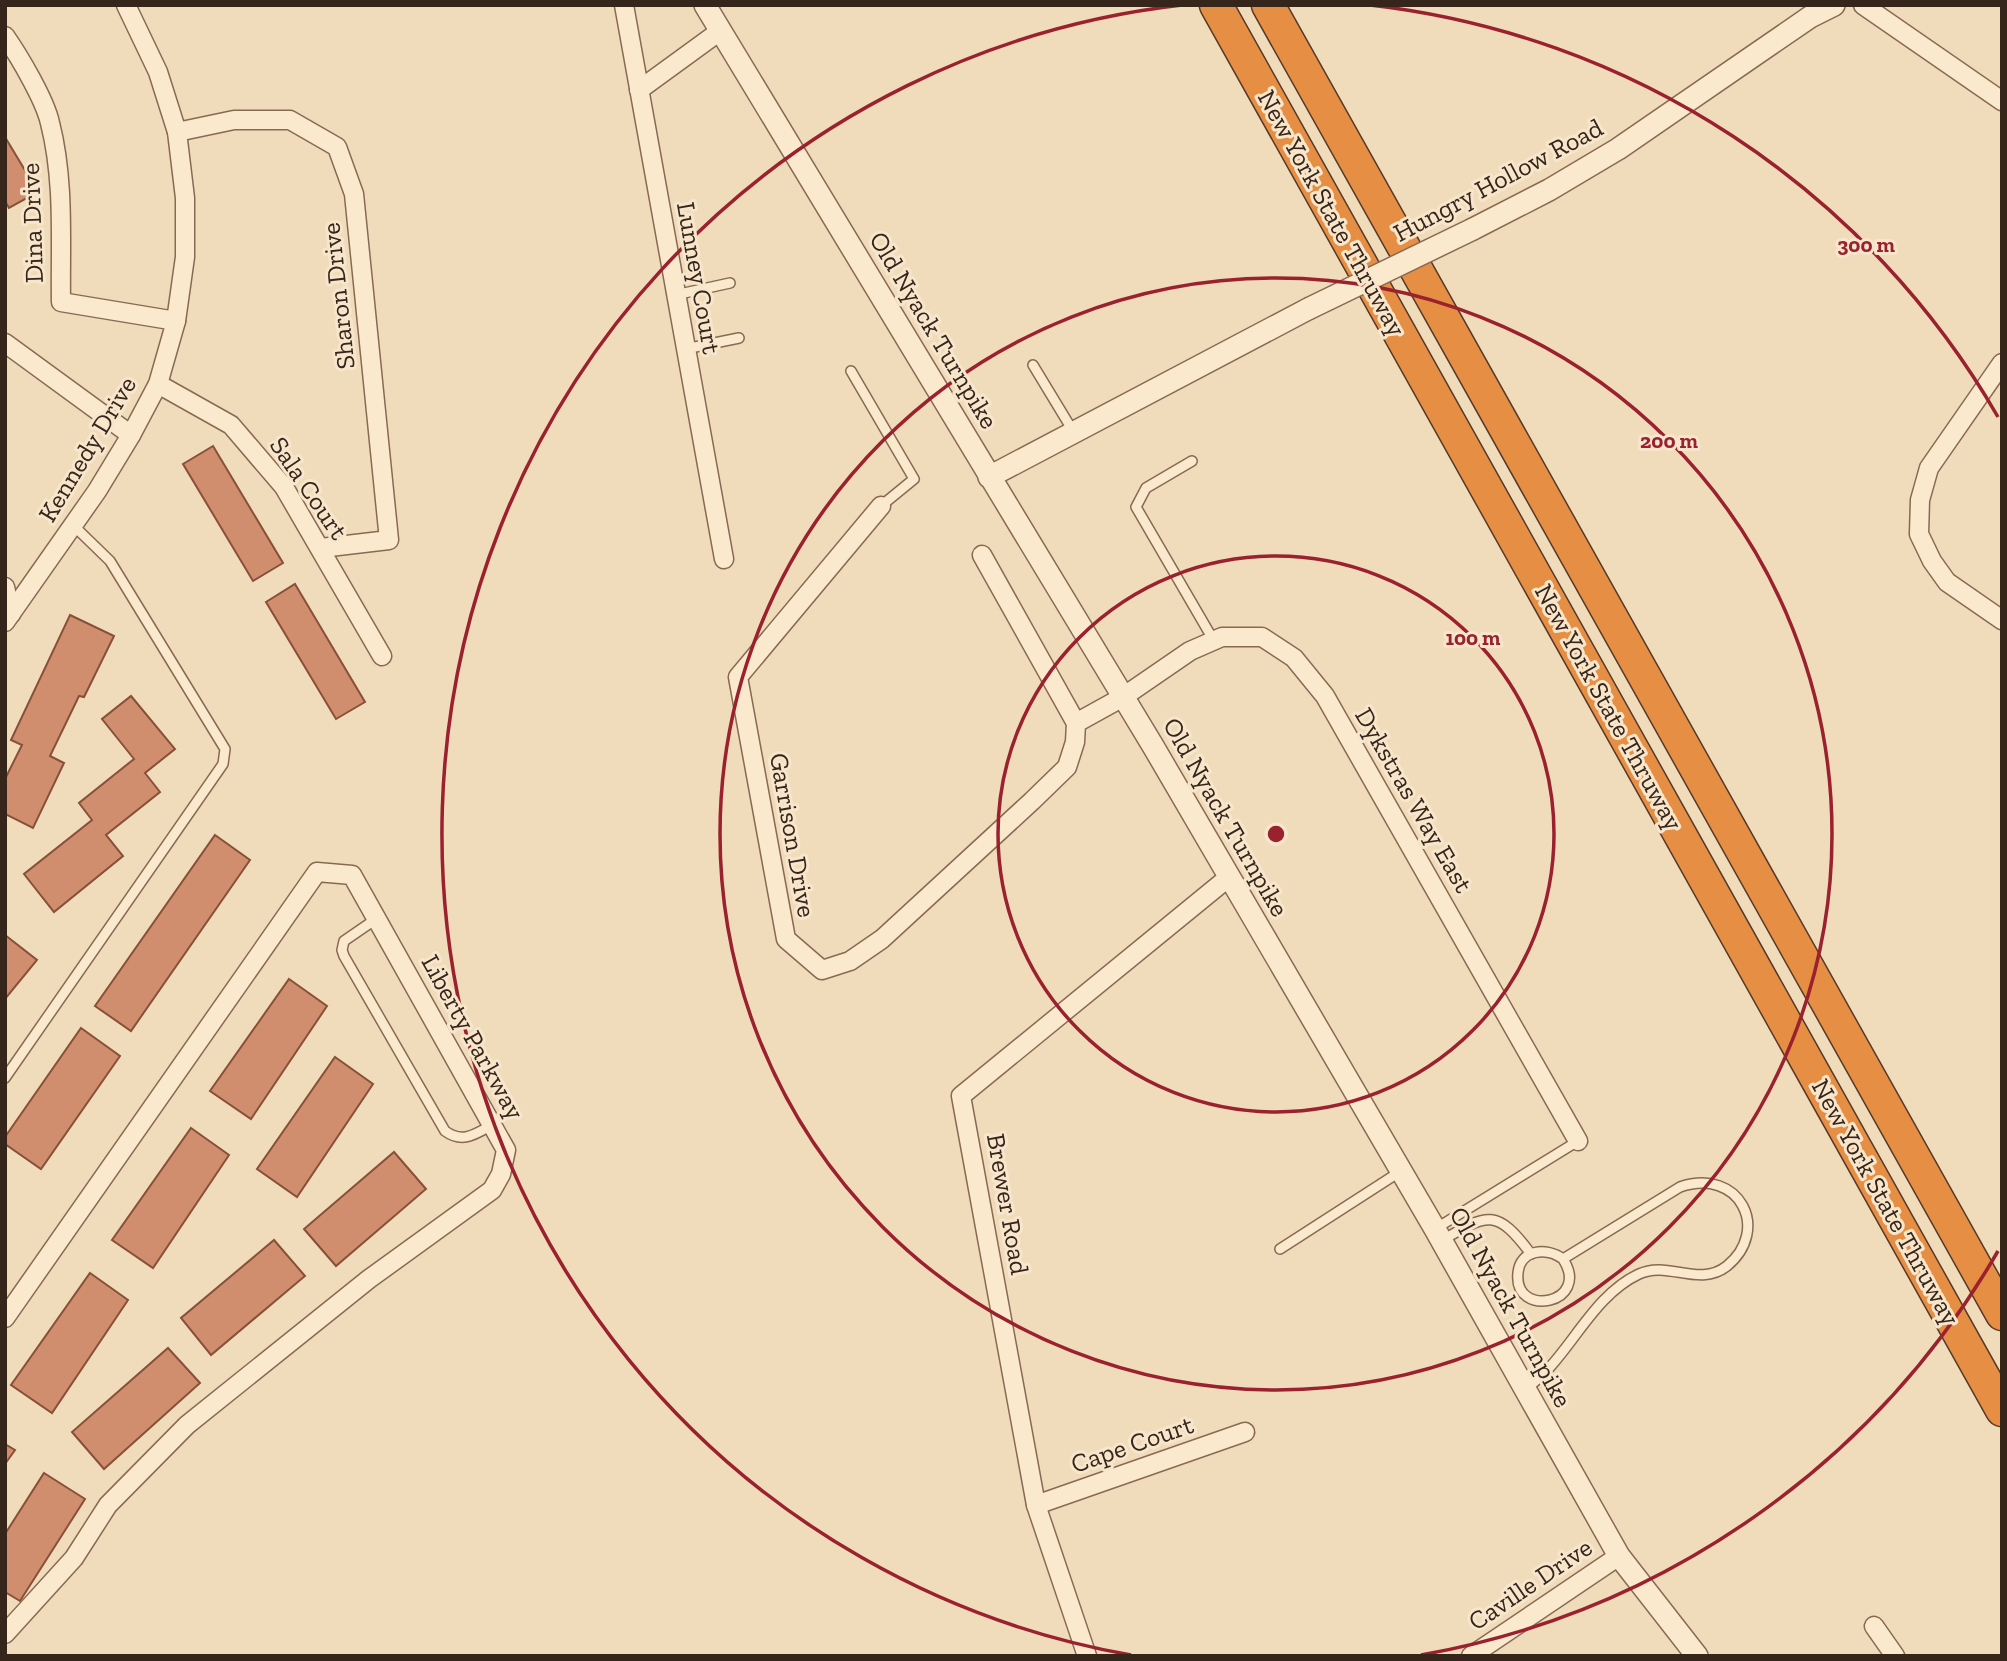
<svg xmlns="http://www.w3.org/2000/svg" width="2007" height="1661" font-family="'Zilla Slab',serif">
	<rect width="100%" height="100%" fill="#f0dbbb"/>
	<g fill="#d18e6e" stroke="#885039" stroke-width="2">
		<polygon points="5,137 38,192 9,208 5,201"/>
		<polygon points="213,446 283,563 253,581 183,464"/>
		<polygon points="295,584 365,702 336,719 266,602"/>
		<polygon points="70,615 114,636 84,697 79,696 50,756 64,763 33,828 5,814 5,779 22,745 11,740"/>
		<polygon points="131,696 175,749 145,773 160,792 106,835 123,856 54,912 24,874 92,820 79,803 134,759 102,719"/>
		<polygon points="215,835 250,860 131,1031 95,1006"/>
		<polygon points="5,935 37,960 5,999"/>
		<polygon points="289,979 327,1006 251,1119 210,1091"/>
		<polygon points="81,1028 120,1056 41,1169 5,1144 5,1137"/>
		<polygon points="335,1057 373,1084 297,1197 257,1169"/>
		<polygon points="191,1128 229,1155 153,1268 112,1240"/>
		<polygon points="394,1152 426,1189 336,1266 304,1229"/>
		<polygon points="274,1240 305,1276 211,1355 181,1318"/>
		<polygon points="90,1273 128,1300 52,1413 11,1385"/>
		<polygon points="168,1348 200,1383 104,1469 72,1432"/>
		<polygon points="5,1444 15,1450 5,1464"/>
		<polygon points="44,1473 85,1499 20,1601 5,1592 5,1534"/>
	</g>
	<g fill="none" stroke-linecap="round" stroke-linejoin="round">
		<defs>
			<g id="service">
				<polyline points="675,295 730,283"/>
				<polyline points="685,349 739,338"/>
				<polyline points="1033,365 1073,431"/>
				<polyline points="851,371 914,479 881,506"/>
				<polyline points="1192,461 1146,488 1136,507 1214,641"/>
				<path d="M376,919L344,941L342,950L344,956L445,1131C463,1144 475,1134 492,1125"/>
				<polyline points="5,1078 223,764 225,749 110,561 74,526"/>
				<polyline points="1435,1229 1578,1141"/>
				<path d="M1441,1241C1487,1214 1496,1207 1531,1254"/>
				<polyline points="1280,1249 1401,1171"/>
				<path d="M1527,1389C1534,1382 1543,1375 1550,1367C1578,1336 1600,1292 1639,1274C1668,1260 1699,1288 1727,1266C1771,1230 1740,1167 1680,1187L1563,1259C1592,1304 1513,1319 1518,1273C1520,1249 1547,1247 1563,1259"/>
			</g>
			<g id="minor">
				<polyline points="624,5 724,559"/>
				<polyline points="1863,5 2002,101"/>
				<path d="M5,36C19,56 45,100 50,123C65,182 60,243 61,302L176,321"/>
				<polyline points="639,90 720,31"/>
				<polyline points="177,132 234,120 290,120 337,147 354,194 389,540 321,548"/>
				<polyline points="5,343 131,435"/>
				<polyline points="2002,363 1929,468 1920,500 1919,534 1932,561 1947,582 2002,620"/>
				<polyline points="158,384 231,425 284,487 382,656"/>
				<polyline points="881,506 738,677 786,939 822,970 850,961 882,939 1032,801 1067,767 1075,742 1076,723 982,555"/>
				<polyline points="5,587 11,614"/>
				<polyline points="5,622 97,491 131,435 158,384 176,321 185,257 185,198 177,132 158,72 126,5"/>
				<polyline points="1076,723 1123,697 1190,651 1222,637 1262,637 1294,658 1325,696 1578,1141"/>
				<polyline points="5,1318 317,872 352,875 506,1150 501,1174 492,1190 369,1279 187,1425 108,1505 74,1558 5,1634"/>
				<polyline points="1036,1505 1245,1432"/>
				<polyline points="1874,1626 1895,1656"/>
				<polyline points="1087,1656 1036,1505 961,1096 1229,877"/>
				<polyline points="1471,1656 1619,1556"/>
			</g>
			<g id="tertiary">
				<polyline points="705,5 1153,746 1435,1229 1619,1556 1697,1656"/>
				<polyline points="1473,229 1549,190 1618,149 1810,17 1834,5"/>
				<polyline points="989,477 1308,309"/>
			</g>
			<g id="motorway">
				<polyline points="1216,5 2002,1410"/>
				<polyline points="1268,5 2002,1314"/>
			</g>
		</defs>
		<use href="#service" stroke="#886a54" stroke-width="12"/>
		<use href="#minor" stroke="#886a54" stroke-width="21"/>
		<use href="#tertiary" stroke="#886a54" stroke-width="24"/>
		<use href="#motorway" stroke="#553929" stroke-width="35"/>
		<use href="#service" stroke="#fbe9ce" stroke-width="9"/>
		<use href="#minor" stroke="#fbe9ce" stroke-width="18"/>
		<use href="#tertiary" stroke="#fbe9ce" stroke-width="21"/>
		<use href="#motorway" stroke="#e68f44" stroke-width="32"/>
		<defs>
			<polyline id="tertiary-bridge" points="1308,309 1473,229"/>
		</defs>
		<use href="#tertiary-bridge" stroke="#886a54" stroke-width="24" stroke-linecap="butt"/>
		<use href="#tertiary-bridge" stroke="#fbe9ce" stroke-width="21"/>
	</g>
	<g fill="none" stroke="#9a212e" stroke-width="3.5">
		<circle cx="1276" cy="834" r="278"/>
		<circle cx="1276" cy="834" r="556"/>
		<path d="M1998 1251A834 834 0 0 1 1421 1655M1131 1655A834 834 0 0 1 1182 5M1370 5A834 834 0 0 1 1998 417"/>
	</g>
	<g text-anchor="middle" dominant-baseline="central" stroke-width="6" stroke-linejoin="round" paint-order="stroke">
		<g font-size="26" fill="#36251a" stroke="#f7e6cb">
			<text transform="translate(1498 180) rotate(-28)">Hungry Hollow Road</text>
			<text transform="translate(1332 213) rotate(61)">New York State Thruway</text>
			<text transform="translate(32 223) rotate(-92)">Dina Drive</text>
			<text transform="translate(699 278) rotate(80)">Lunney Court</text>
			<text transform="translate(338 296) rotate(-96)">Sharon Drive</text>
			<text transform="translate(934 330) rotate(59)">Old Nyack Turnpike</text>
			<text transform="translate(87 449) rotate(-59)">Kennedy Drive</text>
			<text transform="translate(309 488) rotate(56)">Sala Court</text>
			<text transform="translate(1609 707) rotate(61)">New York State Thruway</text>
			<text transform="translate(1414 800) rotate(60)">Dykstras Way East</text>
			<text transform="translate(1226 817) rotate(60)">Old Nyack Turnpike</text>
			<text transform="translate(793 835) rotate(80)">Garrison Drive</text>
			<text transform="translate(473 1037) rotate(61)">Liberty Parkway</text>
			<text transform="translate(1886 1202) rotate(61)">New York State Thruway</text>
			<text transform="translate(1008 1204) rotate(80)">Brewer Road</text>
			<text transform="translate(1511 1307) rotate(61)">Old Nyack Turnpike</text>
			<text transform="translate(1132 1444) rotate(-19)">Cape Court</text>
			<text transform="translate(1530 1584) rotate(-34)">Caville Drive</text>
		</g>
	</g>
	<circle cx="1276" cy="834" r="10" fill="#9a212e" stroke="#f7e6cb" stroke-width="3.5"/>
	<g font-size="21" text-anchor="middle" font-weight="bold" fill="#9a212e" stroke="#f7e6cb" stroke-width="6" stroke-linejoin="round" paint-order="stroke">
		<text x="1866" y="252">300 m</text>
		<text x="1669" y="448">200 m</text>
		<text x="1473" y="645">100 m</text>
	</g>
	<rect width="2007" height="1661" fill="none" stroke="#36251a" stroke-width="14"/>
</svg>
